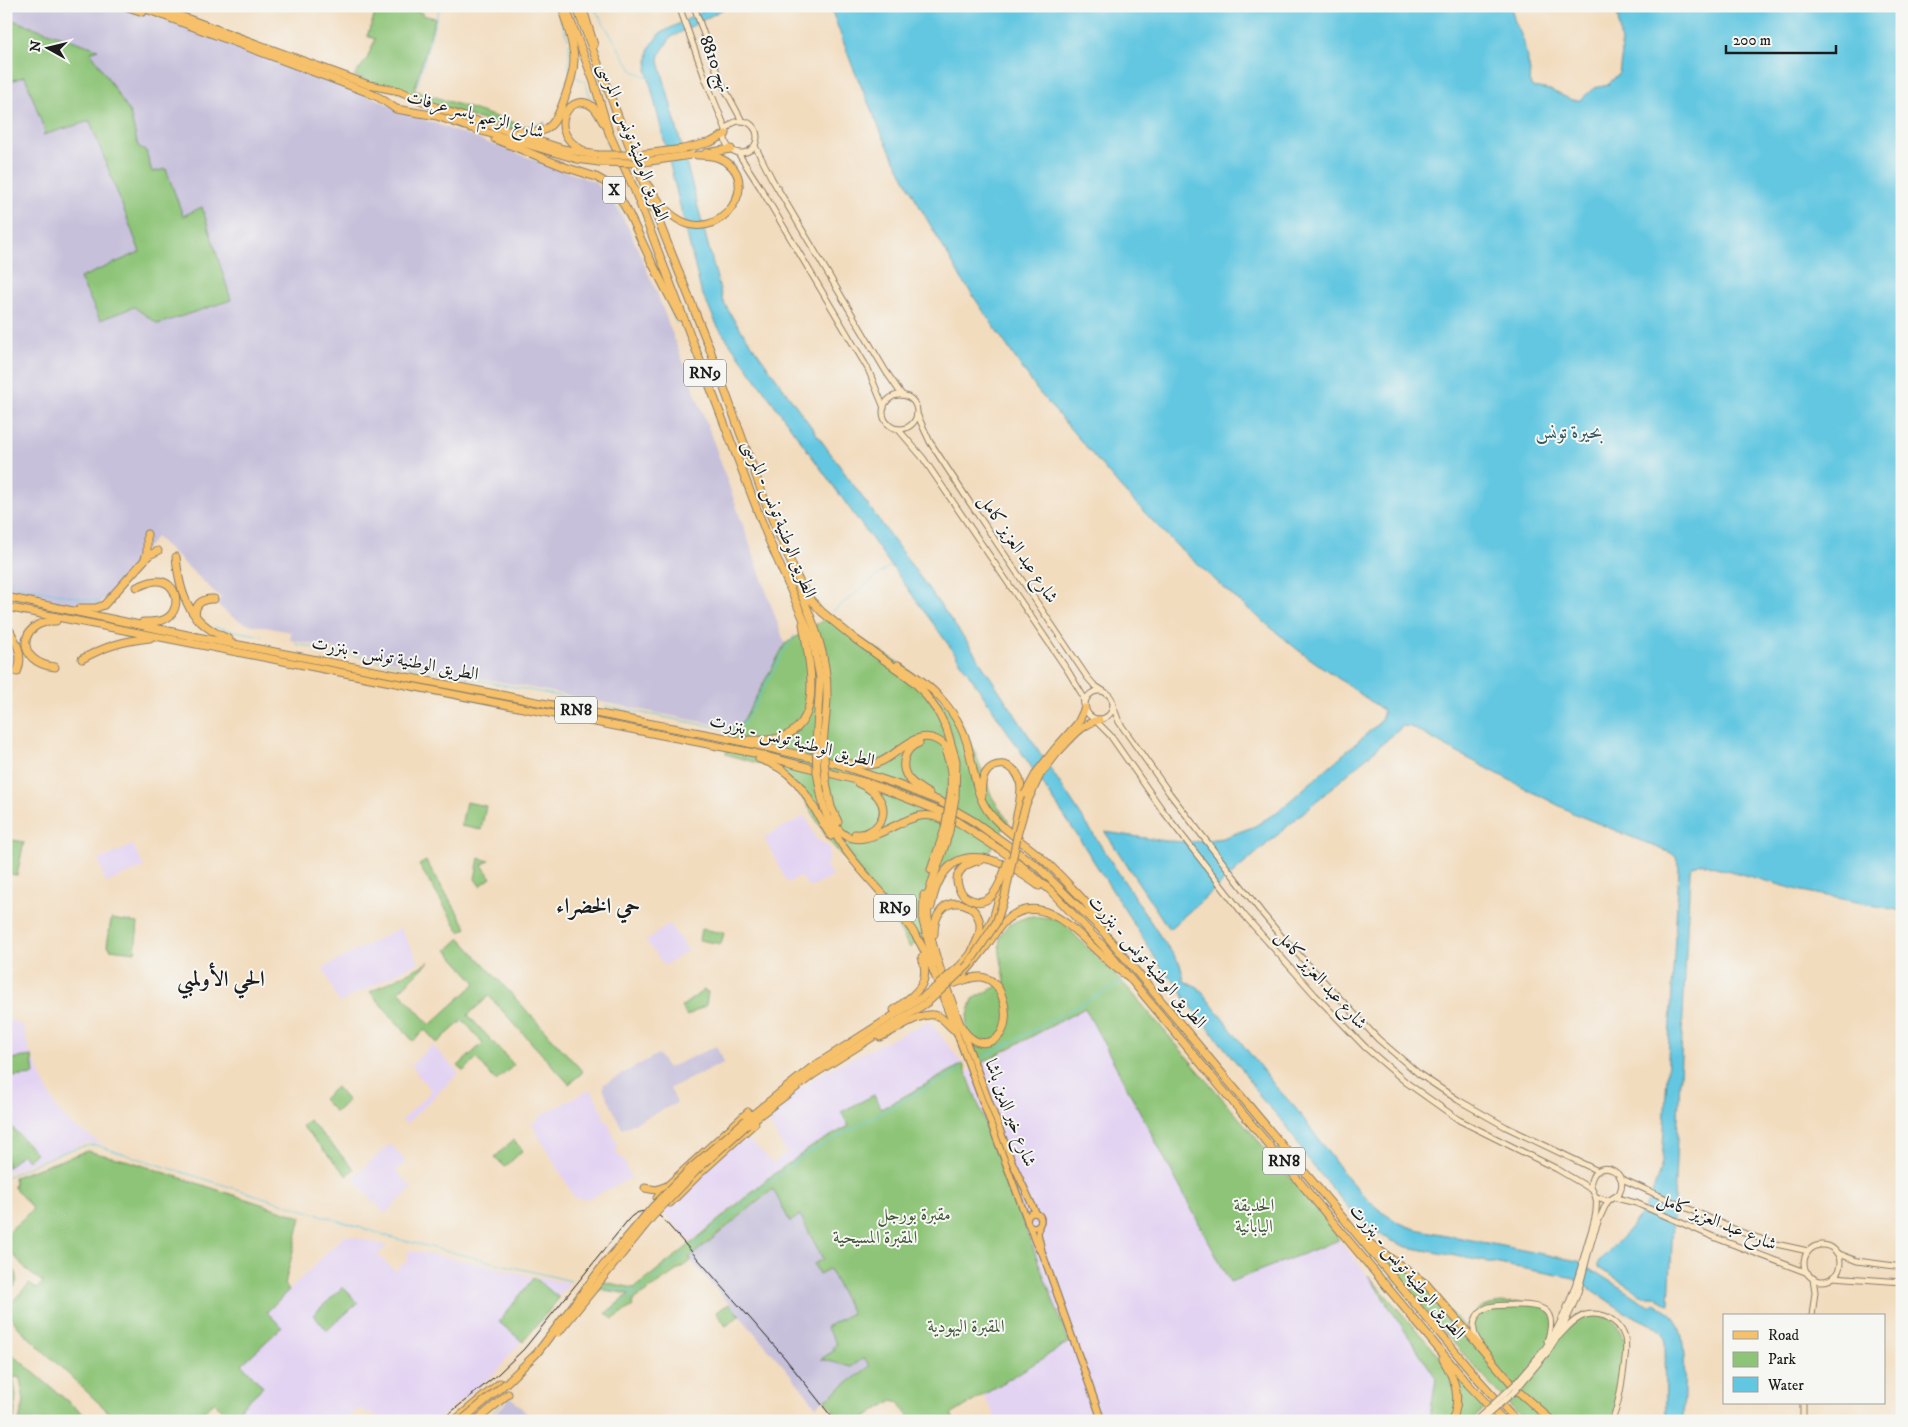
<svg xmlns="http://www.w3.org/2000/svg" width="1908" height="1427" font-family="'IM FELL DW Pica',Amiri,serif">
	<rect width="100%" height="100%" fill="#f6f6f2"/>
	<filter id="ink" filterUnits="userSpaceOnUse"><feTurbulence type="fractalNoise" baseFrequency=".02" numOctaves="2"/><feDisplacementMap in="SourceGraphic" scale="10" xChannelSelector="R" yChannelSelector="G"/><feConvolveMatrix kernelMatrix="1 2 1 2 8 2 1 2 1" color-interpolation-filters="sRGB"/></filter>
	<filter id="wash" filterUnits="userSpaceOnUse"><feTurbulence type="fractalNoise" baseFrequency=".0096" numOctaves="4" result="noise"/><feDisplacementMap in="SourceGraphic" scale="20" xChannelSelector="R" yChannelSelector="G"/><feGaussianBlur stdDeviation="1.12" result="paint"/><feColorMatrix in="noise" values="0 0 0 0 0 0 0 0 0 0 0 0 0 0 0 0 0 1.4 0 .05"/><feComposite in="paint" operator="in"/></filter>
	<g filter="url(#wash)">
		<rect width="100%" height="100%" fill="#f2dcbe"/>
		<g fill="#e3d3f2">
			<polygon points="6,631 16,654 17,661 16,668 6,682"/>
			<polygon points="805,816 816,839 829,847 829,859 826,865 832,877 808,888 805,881 799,877 787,883 764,837"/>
			<polygon points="133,845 144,867 106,883 99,860"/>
			<polygon points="669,924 688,950 665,966 646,941"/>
			<polygon points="400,928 419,962 339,1003 323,968"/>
			<polygon points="1085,1008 1230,1281 1339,1241 1368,1275 1436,1378 1429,1421 998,1421 983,1395 1069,1342 967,1072"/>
			<polygon points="9,1019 23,1026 29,1049 56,1108 70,1124 106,1146 96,1143 85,1143 6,1173 6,1039"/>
			<polygon points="929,1021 963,1064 803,1153 767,1179 691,1242 660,1209 741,1132 773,1163 786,1153 764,1114 823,1072"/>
			<polygon points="432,1045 459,1073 406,1124 402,1120 432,1091 416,1073 417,1072 411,1065"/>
			<polygon points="591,1089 604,1114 603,1119 607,1120 618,1147 616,1150 619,1157 623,1158 631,1178 588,1199 575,1198 531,1123 537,1122 538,1118 542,1115"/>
			<polygon points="390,1144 406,1161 396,1171 412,1188 385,1214 353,1178"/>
			<polygon points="345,1235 387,1246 378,1255 395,1271 409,1259 407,1250 486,1265 534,1277 570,1283 495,1373 436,1421 378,1421 373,1414 365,1412 361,1409 358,1409 343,1421 227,1421 263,1387 242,1364 282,1327 267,1312"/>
		</g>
		<g fill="#c6c0da">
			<polygon points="6,6 128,6 374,98 417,117 595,182 616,206 629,229 656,291 709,429 785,644 743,721 732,728 290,640 291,632 244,623 231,616 216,604 221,598 156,537 141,555 130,571 93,611 6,593"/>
			<polygon points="716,1046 724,1063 670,1088 677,1103 622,1129 603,1088 604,1084 658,1054 668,1068"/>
			<polygon points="773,1189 790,1222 800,1215 823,1259 814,1265 819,1274 829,1269 852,1313 837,1344 836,1350 822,1358 864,1358 870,1366 816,1406 786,1369 689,1258"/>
			<polygon points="511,1397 534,1421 489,1421"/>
		</g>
		<g fill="#8dc477" stroke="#54704a">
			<polygon points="378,6 403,6 423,13 422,15 435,18 414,90 524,126 537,125 545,122 531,131 522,132 424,102 354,76 367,59 375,39 367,36"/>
			<polygon points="6,18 98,49 91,52 130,113 138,146 146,151 152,172 166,169 183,216 202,207 231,300 158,324 134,307 100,320 80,278 140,252 90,121 43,135 45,132 25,76 6,83"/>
			<polygon points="830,616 857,637 907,668 957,716 970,739 992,797 1008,821 987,855 960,857 933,887 921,939 910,948 883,902 829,841 805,801 791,782 770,767 726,754 732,728 743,721 785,644"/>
			<polygon points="466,802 486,806 481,830 461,826"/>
			<polygon points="6,839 24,842 17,875 6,874"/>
			<polygon points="479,858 489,861 482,865 491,878 480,886 475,879"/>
			<polygon points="426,861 467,928 460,932 419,865"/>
			<path d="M1032,916L1059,919L1127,987L1328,1222L1339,1240L1230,1282L1085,1008L976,1066C965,1035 962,1031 973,999L1005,982C1000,946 987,927 1032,916Z"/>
			<polygon points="111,919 138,923 135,952 110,949 110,947 107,946"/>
			<polygon points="701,929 724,933 721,944 699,940"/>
			<polygon points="460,938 583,1072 569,1084 489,996 468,1015 514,1065 496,1081 477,1059 463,1071 458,1066 483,1043 463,1020 437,1043 425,1030 413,1041 370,992 429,962 399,991 430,1025 476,983 447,950"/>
			<polygon points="704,990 708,992 706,1005 687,1016 681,1007"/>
			<polygon points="32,1056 34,1075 11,1077 9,1059"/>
			<polygon points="963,1064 1069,1342 951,1415 955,1421 912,1421 899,1402 893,1400 859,1421 842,1421 825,1400 870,1366 864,1358 851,1367 821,1359 835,1350 833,1347 837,1344 826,1327 852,1313 829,1269 819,1274 814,1264 823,1259 800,1215 790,1222 773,1189 689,1258 692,1260 634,1300 632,1304 633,1306 613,1319 606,1313 629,1294 598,1289 603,1282 634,1288 682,1251 767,1179 814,1145 849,1126 841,1112 874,1095 881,1109"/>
			<polygon points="336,1087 348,1101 335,1112 323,1099"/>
			<polygon points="309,1120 354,1169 347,1176 302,1126"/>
			<polygon points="9,1124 36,1153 28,1160 22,1154 7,1168 6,1142 9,1139 6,1136 6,1126"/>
			<polygon points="513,1140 523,1150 505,1167 495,1157"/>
			<polygon points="87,1151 129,1161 301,1217 285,1284 289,1290 267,1312 282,1327 242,1364 263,1387 230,1418 214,1402 192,1421 118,1421 18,1327 8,1313 6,1315 6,1308 29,1284 37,1289 43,1282 30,1273 6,1247 6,1234 33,1209 13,1186 15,1184 14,1177"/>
			<path d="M1375,1245L1408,1267L1470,1333C1470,1326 1471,1317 1476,1311C1486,1301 1536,1299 1547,1308C1553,1312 1554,1318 1556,1325L1563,1328L1584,1313L1613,1319L1627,1344L1613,1421H1526L1508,1404L1377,1257Z"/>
			<path d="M6,1262C22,1276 20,1281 6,1296Z"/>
			<polygon points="1368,1275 1485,1408 1471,1421 1429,1421 1436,1378"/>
			<polygon points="534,1277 559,1298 523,1342 499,1322"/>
			<polygon points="343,1287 358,1303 327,1330 313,1315"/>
			<polygon points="729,1304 740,1315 726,1326 716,1312"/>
			<polygon points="6,1349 91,1421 19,1421 24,1402 20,1378 13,1377 16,1395 14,1418 13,1421 6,1421"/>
		</g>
		<g fill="#63c7e1" stroke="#40727e">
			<path d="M713,6H729L670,38L660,54L659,61L723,301L734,320L970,646L1160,936L1180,964L1184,981L1198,987C1224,1020 1249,1053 1275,1086C1283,1095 1293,1104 1300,1114C1330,1153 1367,1217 1416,1229L1578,1261L1651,1307L1653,1303C1660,1307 1668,1310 1673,1316C1690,1334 1683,1396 1683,1421H1666L1665,1339L1663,1333L1658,1328L1623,1311L1574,1278L1407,1247L1390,1240L1367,1225L1352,1212L1308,1160L1286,1125L1260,1097L1244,1072L1185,999L1179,985L1165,973L1077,835L956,655L718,327L701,291L647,71L649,49L659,34Z"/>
			<path d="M830,6H1511L1514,19L1523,39L1530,71L1529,81L1532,87L1550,90L1572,100H1580L1594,88L1608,85L1619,73L1622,53L1617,9L1614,6H1902V911L1802,891L1701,863L1692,867L1690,871L1669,1305L1654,1296H1644L1598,1267V1262C1632,1227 1650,1212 1662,1162L1679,868L1676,857L1671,853L1575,814L1456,752L1411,727L1403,726L1169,929L1105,832L1165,841L1192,842L1223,838L1255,826L1277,812L1379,723L1383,715V710L1298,650L1234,597L1174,543L1122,489L1037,390L961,278L921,209L884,139L852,65Z"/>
		</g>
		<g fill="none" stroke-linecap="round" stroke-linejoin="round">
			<g stroke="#63c7e1" stroke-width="1">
				<polyline points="555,6 568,39"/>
				<polyline points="593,6 632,70 649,78"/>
				<polyline points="569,43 569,72"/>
				<polyline points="576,77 585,82 592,102"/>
				<polyline points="417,86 440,6"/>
				<polyline points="606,140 610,151"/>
				<polyline points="620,208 626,216"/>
				<polyline points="653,271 663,292"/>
				<polyline points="665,296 676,323"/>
				<polyline points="6,583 99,602"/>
				<polyline points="832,612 891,565"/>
				<polyline points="214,627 262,636"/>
				<polyline points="296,644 564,697"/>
				<polyline points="585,701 598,704"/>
				<polyline points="606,706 731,730 737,730 745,722 783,653 794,636"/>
				<polyline points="1140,968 1154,956"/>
				<polyline points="978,1060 1124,981"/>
				<path d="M6,1177C31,1167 70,1145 95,1145L397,1239L571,1281"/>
				<polyline points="694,1246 804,1155 962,1069"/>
				<polyline points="602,1287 636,1293"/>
				<polyline points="610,1313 685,1254"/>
				<polyline points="485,1421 502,1403"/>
			</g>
		</g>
	</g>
	<g filter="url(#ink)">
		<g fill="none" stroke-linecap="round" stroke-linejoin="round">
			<defs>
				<g id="secondary">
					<polyline points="679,6 705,78 727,132"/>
					<polyline points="694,6 719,78 742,121"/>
					<circle cx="741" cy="137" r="16"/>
					<polyline points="755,146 772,179 885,370 902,395"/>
					<polyline points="738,153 760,187 868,369 884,408"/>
					<circle cx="900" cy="412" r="17"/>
					<polyline points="917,414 930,442 968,500 1087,677 1094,685 1105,692"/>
					<polyline points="898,429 923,458 1068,671 1083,696 1084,705"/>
					<circle cx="1099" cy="705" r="14"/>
					<polyline points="1113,706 1119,722 1170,794 1262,913 1282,937 1378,1039 1419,1074 1458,1100 1506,1127 1598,1171"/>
					<polyline points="1095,720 1110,735 1163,811 1244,915 1315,995 1365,1047 1407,1083 1459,1120 1557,1169 1591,1189"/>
					<polyline points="1622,1179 1738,1231 1776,1244 1808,1251"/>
					<polyline points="1616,1198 1636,1203 1716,1238 1808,1273"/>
					<circle cx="1822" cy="1263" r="18"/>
					<polyline points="1837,1253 1857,1261 1902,1267"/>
					<polyline points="1833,1277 1902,1282"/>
					<polyline points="1812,1316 1815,1292 1813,1278"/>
					<path d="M1556,1339C1564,1332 1569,1323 1579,1318C1587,1313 1596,1313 1605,1316C1614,1320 1622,1328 1625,1338C1628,1351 1619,1410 1611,1421"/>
					<path d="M1479,1342C1470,1330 1473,1312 1489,1307C1496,1305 1505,1305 1512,1305C1540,1304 1559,1307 1547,1341"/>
					<path d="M1543,1351C1566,1319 1577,1283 1587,1245C1590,1234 1595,1222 1596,1211C1596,1208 1597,1203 1596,1199C1595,1192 1588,1188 1592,1178C1600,1158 1631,1172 1619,1194L1608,1201L1597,1197"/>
					<path d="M1547,1353C1560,1334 1571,1313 1578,1292C1587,1261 1592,1229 1608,1201"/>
					<polyline points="1803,1421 1803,1403"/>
				</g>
				<g id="primary">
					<polyline points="962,1030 1013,1164 1036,1213"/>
					<polyline points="956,1031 1027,1220"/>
					<circle cx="1034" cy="1220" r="7"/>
					<polyline points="1029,1225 1035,1242 1040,1251"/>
					<polyline points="1039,1225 1038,1234 1042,1252 1102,1421"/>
				</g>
				<g id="highway">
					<polyline points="125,6 143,12"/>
					<polyline points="138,6 367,92 380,98 396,109 437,116 465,126 577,159 599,162"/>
					<polyline points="153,6 369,85 400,91 440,109 563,149 597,155"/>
					<polyline points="565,6 594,82 609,133 635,191 768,538 813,641 820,678 816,745"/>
					<polyline points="576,6 647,192 709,347 768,509 798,579 809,598 822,612 855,639 911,679 922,690 938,712 947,730 956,761 955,798"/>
					<polyline points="582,6 594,45"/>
					<path d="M519,131C550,139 558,119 566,94C570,83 574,72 574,60C574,44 568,29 564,15"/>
					<polyline points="495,139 565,167 596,177 610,185 617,193 628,212 652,263 680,317"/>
					<polyline points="683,149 711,142 726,134"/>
					<path d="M582,150C544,129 571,91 592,106C597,110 600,116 603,122"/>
					<polyline points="706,153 731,149"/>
					<path d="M646,183C655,195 663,210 676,218C720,248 767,178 719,158C712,155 704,155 697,155"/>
					<path d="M176,557C180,597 190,624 229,639"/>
					<polyline points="145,559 147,552 147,534"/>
					<path d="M137,587C143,585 150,581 156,581C179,580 183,613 163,620C157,622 149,622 143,622"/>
					<path d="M799,589C814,623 828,657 827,696C827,712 824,729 823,746"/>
					<polyline points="6,597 197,637 726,738 834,763 896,784 939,801 975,822 1037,866 1100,928 1478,1379 1516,1421"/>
					<polyline points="6,607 754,753 871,784 944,813 1011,857 1031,874 1050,890 1103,946 1468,1384 1503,1421"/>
					<polyline points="80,608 96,608 104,605 149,555 158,551"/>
					<path d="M196,618C193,605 202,598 214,599"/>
					<path d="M6,624C15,639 25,655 17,672"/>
					<path d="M82,659C106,646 123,641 150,638"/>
					<path d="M898,665C931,684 961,713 969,751C975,773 975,796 991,815C1004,830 1022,842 1037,854C1049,864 1060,875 1070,886C1082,898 1093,909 1099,925"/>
					<path d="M55,667C15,663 17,621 56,621"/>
					<path d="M749,740C829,746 812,676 803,624"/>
					<path d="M919,743C904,748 899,767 909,779C914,785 922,790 929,794"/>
					<polyline points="1055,749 1078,723 1085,708"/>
					<path d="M946,753C952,766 952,779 951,793"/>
					<path d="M1057,753C1069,741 1082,723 1099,720"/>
					<path d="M759,759C802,772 809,803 831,836"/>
					<path d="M845,763C855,764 866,767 875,764C897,758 913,728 937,740C945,744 949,750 952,758"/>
					<polyline points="826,782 831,807 838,822"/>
					<path d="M821,794C830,853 886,888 916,936C934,964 943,1000 956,1031"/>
					<path d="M982,795C980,779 986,763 1005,765C1032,774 1017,809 1014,830"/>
					<path d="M832,820C854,862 891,821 920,816C931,814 940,818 950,822"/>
					<path d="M949,831C944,852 934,872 929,893C921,930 947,986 959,1022C962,1028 965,1034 971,1038C982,1047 998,1042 1003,1029C1009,1012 1003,980 981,977C972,976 963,981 955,983"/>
					<path d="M855,834C875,836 892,815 878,797C873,790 865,786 858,783"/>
					<polyline points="931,870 945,829"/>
					<polyline points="924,895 923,921 934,963"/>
					<path d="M964,896C949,878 960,864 981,860"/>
					<path d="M931,907C944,836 995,853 1039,886"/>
					<path d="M934,934C934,889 983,898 980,930C979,939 973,948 970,956"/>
					<polyline points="983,938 994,916 1005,876"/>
					<polyline points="959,967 972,953"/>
					<path d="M955,983C966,972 976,960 985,948C992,939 997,928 1006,920C1050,882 1092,956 1126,975"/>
					<path d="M894,1010C914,995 932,985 922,957"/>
					<path d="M880,1037C895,1031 923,1009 938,1016C944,1019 948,1025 953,1029"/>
					<polyline points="746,1120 811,1068 924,996"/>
					<polyline points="748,1124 814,1074 928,1002"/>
					<polyline points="645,1188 656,1190 667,1186 748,1112"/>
					<polyline points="657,1198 665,1188"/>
					<polyline points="670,1203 698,1175 755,1123"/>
					<polyline points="1360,1233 1372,1245 1426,1284 1519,1392 1552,1421"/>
					<path d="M1443,1359C1455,1380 1462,1397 1452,1421"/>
					<polyline points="454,1421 500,1383"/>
					<polyline points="476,1421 508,1394"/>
				</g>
			</defs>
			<use href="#secondary" stroke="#877c6d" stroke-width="7"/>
			<use href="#primary" stroke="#877c6d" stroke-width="8"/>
			<use href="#highway" stroke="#877c6d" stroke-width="9"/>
			<use href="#secondary" stroke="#fbe6c4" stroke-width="5"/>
			<use href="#primary" stroke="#f6c16b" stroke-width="5.5"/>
			<use href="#highway" stroke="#f6c16b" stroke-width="7"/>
			<path stroke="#1c1c1c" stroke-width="1" d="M440,1421L498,1374L524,1349L628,1220C638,1208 652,1209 663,1219L784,1357L835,1421"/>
			<defs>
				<g id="secondary-bridge">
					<polyline points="1475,1421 1515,1384 1543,1351"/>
					<polyline points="1481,1421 1515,1391 1547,1353"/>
				</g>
				<g id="highway-bridge">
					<polyline points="597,155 637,155 683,149"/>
					<polyline points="599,162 637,163 691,155"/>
					<polyline points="816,745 817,772 821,794"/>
					<polyline points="823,746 826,782"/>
					<polyline points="1025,794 1037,772 1055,749"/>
					<polyline points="945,829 951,793"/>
					<polyline points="949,831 955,798"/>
					<path d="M964,896C992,915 1001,881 1008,861"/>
					<polyline points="924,996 936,987 959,967"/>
					<polyline points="928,1002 968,965 996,923 1005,896 1018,832 1026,804 1040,775 1057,753"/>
					<polyline points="558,1333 652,1217 696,1171 748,1124"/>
					<polyline points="461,1421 505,1384 537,1353 602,1267 651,1209 691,1168 746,1120"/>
				</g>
			</defs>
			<use href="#secondary-bridge" stroke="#877c6d" stroke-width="7" stroke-linecap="butt"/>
			<use href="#highway-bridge" stroke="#877c6d" stroke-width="9" stroke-linecap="butt"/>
			<use href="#secondary-bridge" stroke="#fbe6c4" stroke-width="5"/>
			<use href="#highway-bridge" stroke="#f6c16b" stroke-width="7"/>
		</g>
	</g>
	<g text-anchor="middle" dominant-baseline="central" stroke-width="4" stroke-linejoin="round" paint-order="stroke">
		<g fill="#f6f6f2" stroke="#5d5d5c" stroke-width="1">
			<rect x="603" y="176.5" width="22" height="27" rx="4"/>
			<rect x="684" y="359.5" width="42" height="27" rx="4"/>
			<rect x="555" y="696.5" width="42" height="27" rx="4"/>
			<rect x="874" y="894.5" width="42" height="27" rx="4"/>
			<rect x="1263" y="1147.5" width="42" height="27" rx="4"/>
		</g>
		<g font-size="16" font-weight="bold" fill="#1c1c1c">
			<text x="614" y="190">X</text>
			<text x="705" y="373">RN9</text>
			<text x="576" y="710">RN8</text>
			<text x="895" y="908">RN9</text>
			<text x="1284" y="1161">RN8</text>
		</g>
		<g font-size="18" fill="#1c1c1c" stroke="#f6f6f2">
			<text transform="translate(715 64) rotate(69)">نهج 8810</text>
			<text transform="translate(475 115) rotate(15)">شارع الزعيم ياسر عرفات</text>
			<text transform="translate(633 142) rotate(69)">الطريق الوطنية تونس - المرسى</text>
			<text transform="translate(779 519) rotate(68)">الطريق الوطنية تونس - المرسى</text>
			<text transform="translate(1018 549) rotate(56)">شارع عبد العزيز كامل</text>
			<text transform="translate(395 659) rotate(11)">الطريق الوطنية تونس - بنزرت</text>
			<text transform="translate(792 741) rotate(14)">الطريق الوطنية تونس - بنزرت</text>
			<text transform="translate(1147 962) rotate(49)">الطريق الوطنية تونس - بنزرت</text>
			<text transform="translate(1321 980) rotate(48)">شارع عبد العزيز كامل</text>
			<text transform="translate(1010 1113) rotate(69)">شارع خير الدين باشا</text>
			<text transform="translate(1717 1222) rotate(22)">شارع عبد العزيز كامل</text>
			<text transform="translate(1407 1272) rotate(50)">الطريق الوطنية تونس - بنزرت</text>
		</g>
		<g font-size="18" fill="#44573c" stroke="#f6f6f2">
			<text x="1254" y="1206">الحديقة<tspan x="1254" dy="21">اليابانية</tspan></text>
			<text x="914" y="1215">مقبرة بورجل</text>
			<text x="875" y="1238">المقبرة المسيحية</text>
			<text x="966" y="1327">المقبرة اليهودية</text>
		</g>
		<g font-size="19" font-style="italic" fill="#355861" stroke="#f6f6f2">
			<text x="1569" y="432">بحيرة تونس</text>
		</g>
		<g font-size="22" font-weight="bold" fill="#1c1c1c" stroke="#f6f6f2">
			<text x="598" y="906">حي الخضراء</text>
			<text x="221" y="979">الحي الأولمبي</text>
		</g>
	</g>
	<rect width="1908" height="1427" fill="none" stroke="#f6f6f2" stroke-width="25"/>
	<rect x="1723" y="1314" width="162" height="90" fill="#f6f6f2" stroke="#9f9f9c"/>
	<rect x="1733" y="1331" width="25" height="8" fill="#f6c16b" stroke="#9f9f9c"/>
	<text x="1768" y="1340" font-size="15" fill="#1c1c1c">Road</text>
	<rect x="1733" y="1352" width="25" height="15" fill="#8dc477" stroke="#9f9f9c"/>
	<text x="1768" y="1364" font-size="15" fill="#1c1c1c">Park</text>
	<rect x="1733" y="1377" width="25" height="15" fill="#63c7e1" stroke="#9f9f9c"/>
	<text x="1768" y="1390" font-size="15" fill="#1c1c1c">Water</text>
	<g transform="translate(48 48) rotate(278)" stroke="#f6f6f2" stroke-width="4" paint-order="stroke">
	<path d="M0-4L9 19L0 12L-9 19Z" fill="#1c1c1c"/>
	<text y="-8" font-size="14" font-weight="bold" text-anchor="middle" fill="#1c1c1c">N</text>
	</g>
	<path d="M1726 45v8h110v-8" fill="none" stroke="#1c1c1c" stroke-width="2.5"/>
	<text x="1733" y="45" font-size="15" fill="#1c1c1c" stroke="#f6f6f2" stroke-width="4" paint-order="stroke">200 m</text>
</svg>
